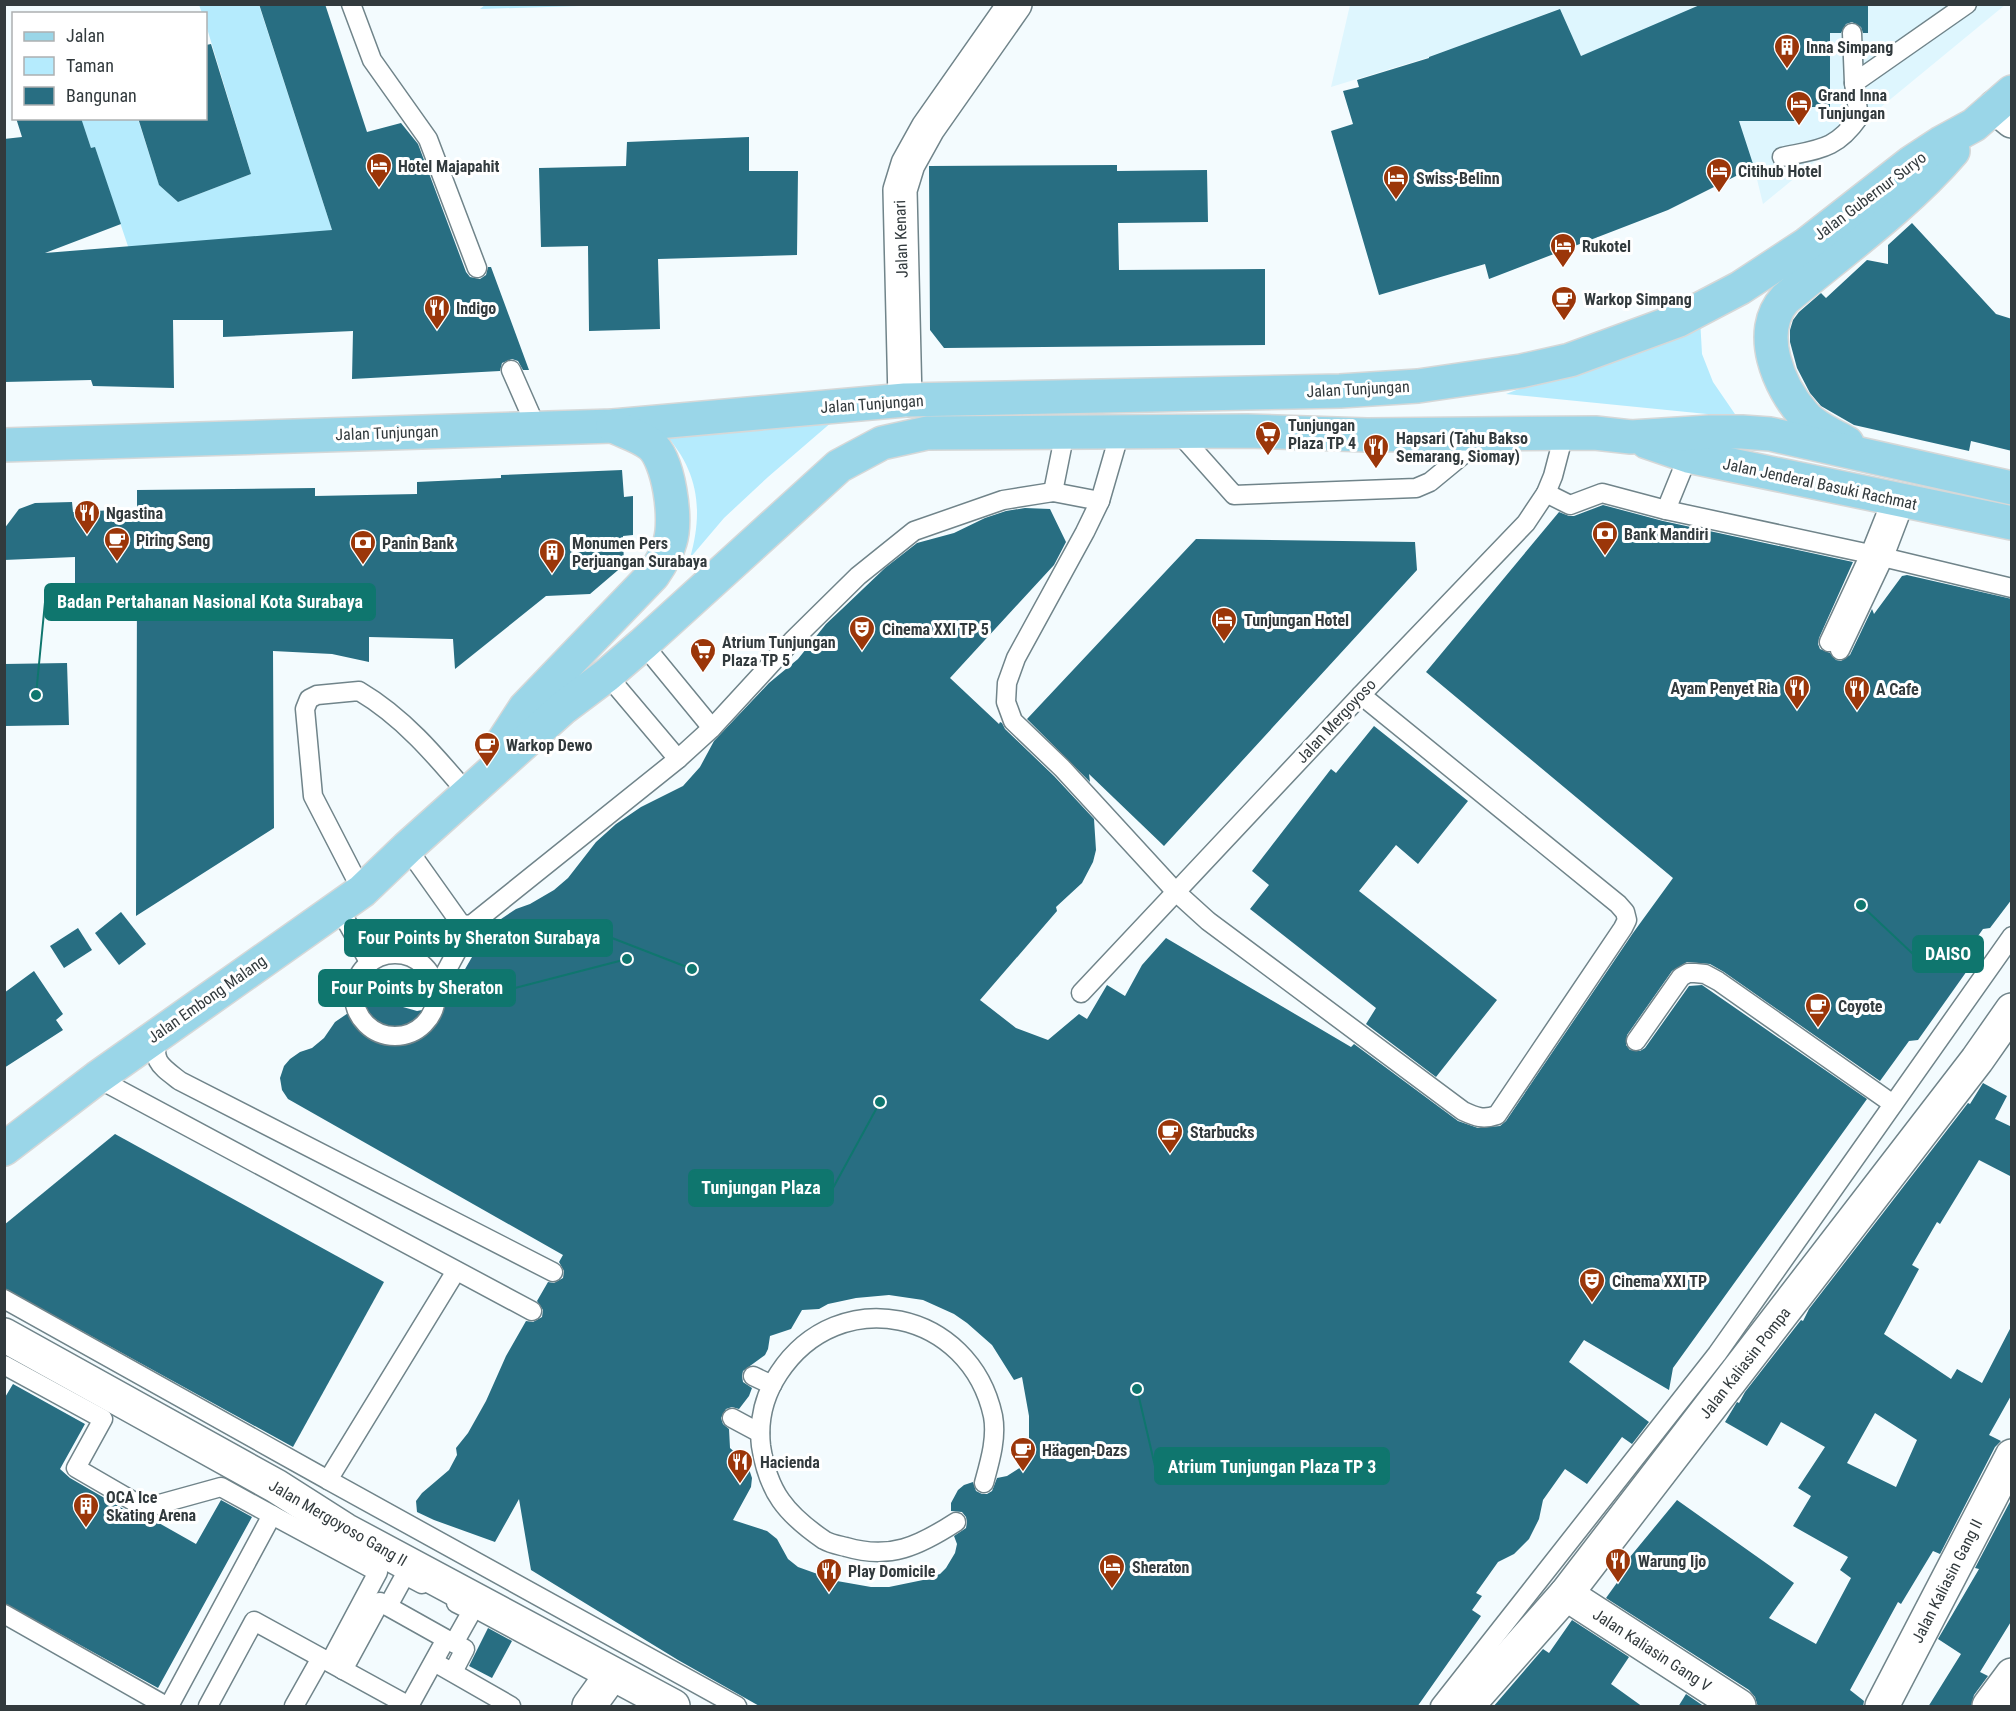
<svg xmlns="http://www.w3.org/2000/svg" width="2016" height="1711" font-family="'Roboto Condensed',sans-serif">
	<rect width="100%" height="100%" fill="#f3fbfe"/>
	<polygon fill="#def6fe" points="1350,5 2005,5 1763,204 1754,167 1581,56 1559,9 1429,57 1331,87"/>
	<g fill="#b5ebfd">
		<polygon points="199,5 259,5 332,230 140,282 95,148 91,148 81,119 138,119 159,185 178,202 251,174 206,25 206,14 202,13"/>
		<polygon points="485,5 485,4 611,5 480,9"/>
		<polygon points="1700,318 1702,354 1713,382 1737,417 1506,394"/>
		<path d="M840,415L768,477L724,518L690,558C704,509 698,469 663,432Z"/>
	</g>
	<g fill="#286e82" fill-rule="evenodd">
		<polygon points="259,4 325,4 367,132 401,123 418,144 466,272 470,277 480,279 486,275 488,267 491,267 529,370 523,370 518,361 512,359 502,363 500,371 352,379 353,331 223,337 223,320 173,320 174,388 93,386 91,380 4,382 4,139 22,137 16,118 81,118 91,148 95,147 121,224 45,253 332,230"/>
		<polygon points="1702,4 1868,4 1868,33 1863,33 1861,27 1852,22 1846,24 1841,33 1830,33 1830,107 1802,107 1802,121 1739,121 1754,167 1668,210 1489,279 1485,264 1379,295 1331,131 1353,124 1343,91 1359,87 1357,80 1429,58 1429,57 1560,9 1581,56"/>
		<polygon points="211,44 251,174 178,202 159,185 138,118 206,118 206,45"/>
		<polygon points="749,137 749,171 798,171 797,255 658,259 660,329 589,331 588,246 541,247 539,168 626,166 627,142"/>
		<polygon points="1117,165 1117,171 1207,170 1208,222 1118,223 1119,270 1265,269 1265,345 944,348 930,330 929,166"/>
		<polygon points="1912,223 1996,314 2012,319 2012,451 1971,441 1969,451 1854,425 1821,406 1810,393 1797,368 1790,342 1790,330 1793,320 1799,312 1821,293 1826,298 1867,260 1888,264 1888,245"/>
		<polygon points="622,470 624,497 633,496 633,535 623,536 624,565 590,594 546,596 455,669 453,639 369,637 369,662 332,654 273,651 274,828 136,916 137,589 75,590 75,557 4,560 4,529 19,509 35,503 72,502 73,512 137,509 137,490 315,488 315,496 417,494 417,482 501,478 501,475"/>
		<path d="M1603,505L1663,521L1853,562L1819,638L1818,644L1820,649L1830,653L1836,660L1841,661L1850,655L1872,609L1874,614L1902,576L1907,575L2012,599V899L1990,928L1983,929L1971,946L1974,961L1918,1040L1909,1041L1880,1081L1724,972L1710,964L1687,962L1672,971L1627,1035L1626,1045L1630,1050L1640,1051L1645,1048L1689,986L1702,985L1867,1099L1673,1368L1669,1390L1584,1340L1569,1362L1649,1422L1632,1444L1622,1437L1587,1484L1565,1469L1543,1500L1539,1519L1529,1539L1514,1554L1498,1562L1476,1593L1482,1596L1472,1610L1481,1616L1417,1707H761L678,1660L531,1570L519,1499L495,1542L434,1520L417,1512L416,1501L422,1493L449,1470L457,1455L456,1448L468,1433L486,1401L506,1356L526,1321L533,1322L542,1317L543,1310L537,1301L548,1282L554,1283L563,1278L564,1271L559,1262L563,1255L288,1099L282,1090L280,1078L284,1066L290,1059L300,1052L312,1048L324,1038L335,1022L357,1007L372,1002L389,1003L417,1011L432,1008L444,999L457,983L483,938L491,928L501,919L516,909L530,904L554,890L568,878L596,842L616,824L641,807L683,786L700,767L714,741L769,683L798,659L826,624L842,609L885,568L917,543L954,533L985,518L1006,511L1025,508L1050,509L1066,542L1054,565L950,678L999,724L1000,722L1002,723L1005,729L1054,776L1094,819L1096,850L1093,862L1082,883L1056,907L1057,911L980,1000L1016,1028L1048,1040L1079,1014L1087,1019L1107,985L1125,996L1142,965L1166,938L1351,1047L1354,1044L1458,1121L1478,1128L1500,1126L1506,1121L1633,933L1673,878L1426,672L1559,512L1569,516H1574ZM889,1295L923,1300L954,1314L967,1323L992,1345L1014,1380L1022,1377L1029,1416V1451L1021,1467L1007,1476L997,1478L992,1491L987,1494H982L976,1491L973,1482L964,1485L958,1490L951,1503V1511L962,1512L966,1517L967,1522L966,1528L954,1536L957,1544L955,1553L946,1568L940,1574L923,1580L889,1587H871L837,1581L798,1567L788,1559L777,1539L767,1531L733,1520L751,1487L752,1478L747,1463L730,1448L729,1429L723,1424L721,1418L726,1409L732,1407L739,1409L749,1396L752,1388L743,1382L742,1376L743,1371L765,1355L768,1349L770,1336L791,1329L802,1310L819,1309L828,1304L856,1298Z"/>
		<polygon points="1196,539 1415,542 1417,570 1164,846 1089,774 1090,782 1027,719"/>
		<polygon points="67,663 69,725 4,726 4,664"/>
		<polygon points="1374,726 1468,801 1418,864 1396,845 1359,891 1497,1000 1436,1077 1366,1024 1376,1008 1250,909 1269,885 1252,871 1331,769 1336,773"/>
		<polygon points="121,912 146,944 119,965 95,933"/>
		<polygon points="78,928 92,950 64,968 50,946"/>
		<polygon points="34,971 63,1014 56,1020 63,1030 4,1068 4,993"/>
		<path d="M1983,1083L2007,1096L1995,1119L2012,1127V1177L1979,1160L1940,1224L1937,1222L1912,1265L1919,1269L1884,1334L1951,1379L1957,1369L1982,1383L2012,1325V1394L1989,1435L2001,1441L1995,1447L1940,1554L1933,1551L1901,1604L1898,1602L1850,1690L1864,1701L1863,1707H1758L1755,1697L1749,1690L1606,1598L1629,1566L1625,1563L1677,1500L1794,1583L1769,1618L1816,1644L1851,1578L1840,1570L1848,1557L1793,1526L1811,1496L1798,1488L1825,1447L1781,1422L1767,1446L1725,1422L1737,1402L1739,1403L1745,1392L1801,1320L1803,1321L1809,1309L1968,1103L1970,1104ZM1875,1413L1917,1440L1896,1487L1847,1463Z"/>
		<polygon points="115,1134 384,1282 293,1447 4,1288 4,1225"/>
		<polygon points="13,1384 85,1424 60,1469 70,1478 139,1518 150,1518 196,1544 221,1500 252,1517 158,1688 4,1603 4,1399"/>
		<polygon points="2012,1498 2012,1620 1980,1672 1988,1676 1974,1695 1971,1707 1928,1707 1961,1654 1938,1639 1979,1569 1975,1568"/>
		<polygon points="1572,1620 1629,1657 1611,1684 1643,1707 1493,1707 1543,1649 1549,1653"/>
		<polygon points="488,1628 512,1641 492,1678 469,1666"/>
		<polygon points="1686,1694 1705,1707 1678,1707"/>
	</g>
	<g fill="none" stroke-linecap="round" stroke-linejoin="round">
		<defs>
			<g id="lane">
				<polyline points="351,4 372,60 428,139 477,268"/>
				<polyline points="1854,83 1967,4"/>
				<path d="M1782,157C1819,149 1836,150 1859,117L1854,83L1852,33"/>
				<polyline points="511,370 537,429"/>
				<polyline points="1177,431 1234,495 1416,488 1430,482 1487,435"/>
				<path d="M1120,432L1100,501L1085,532L1016,658L1007,683L1006,702L1013,721L1062,768L1176,892L1208,921L1463,1111C1476,1117 1483,1120 1497,1115L1623,928L1627,920L1625,912L1618,904L1361,695"/>
				<polyline points="1053,492 1065,432"/>
				<polyline points="1546,493 1570,505 1602,493 1666,510 1870,554 2012,588"/>
				<polyline points="1666,510 1688,456"/>
				<polyline points="1829,642 1870,554 1892,499"/>
				<polyline points="643,644 712,728"/>
				<polyline points="1840,650 1884,557 1905,502"/>
				<polyline points="607,675 678,759"/>
				<polyline points="407,848 461,924 471,925 678,759 712,728 792,641 858,576 914,531 1003,500 1053,492 1100,501"/>
				<path d="M362,891L313,796L305,709L309,699L317,695L359,691C403,717 435,755 468,794"/>
				<polyline points="339,908 369,962"/>
				<circle cx="395" cy="995" r="41"/>
				<polyline points="436,990 471,925"/>
				<polyline points="1081,993 1361,695 1526,523 1546,493 1553,476 1564,434"/>
				<path d="M158,1034C152,1062 159,1065 180,1081L553,1272"/>
				<polyline points="1636,1041 1681,977 1688,973 1695,973 1705,974 1718,981 1893,1104"/>
				<polyline points="97,1078 532,1311"/>
				<polyline points="456,1271 328,1480 737,1706"/>
				<polyline points="4,1299 328,1480"/>
				<polyline points="4,1365 103,1419 76,1468 145,1508 221,1487 272,1515 169,1706"/>
				<polyline points="753,1376 772,1385"/>
				<polyline points="732,1418 760,1433"/>
				<polyline points="272,1515 378,1572 330,1662"/>
				<path d="M956,1522C919,1546 890,1560 846,1547C838,1545 831,1544 824,1540C786,1514 768,1492 761,1446C758,1420 765,1394 779,1373C839,1282 970,1310 993,1416C997,1438 990,1461 984,1483"/>
				<polyline points="388,1606 405,1575 422,1584"/>
				<polyline points="4,1614 166,1706"/>
				<polyline points="448,1640 465,1649 453,1672"/>
				<polyline points="454,1643 472,1611 456,1603"/>
				<polyline points="434,1662 511,1706"/>
				<polyline points="343,1670 380,1602 446,1639 409,1706"/>
				<polyline points="208,1706 254,1621 409,1706"/>
				<polyline points="294,1706 321,1658"/>
				<polyline points="1440,1706 1717,1354 2012,936"/>
			</g>
			<g id="street">
				<polyline points="1995,107 2012,121"/>
				<polyline points="905,400 900,190 908,164 928,128 1015,4"/>
				<polyline points="4,1335 276,1486 345,1530 673,1706"/>
				<polyline points="1566,1594 1739,1706"/>
				<polyline points="589,1706 612,1674"/>
				<polyline points="1467,1706 1566,1594 1977,1060 2012,1010"/>
				<polyline points="1882,1706 2012,1456"/>
				<polyline points="1989,1706 2012,1675"/>
			</g>
			<g id="primary">
				<polyline points="1647,442 1688,456 2012,523"/>
				<path d="M1847,443C1833,435 1815,428 1804,415C1779,387 1755,332 1785,299C1840,253 1907,205 1953,151"/>
				<polyline points="4,445 613,426 905,400 1340,391 1418,386 1521,371 1570,360 1679,320 1740,288 1807,244 1912,162 1941,143 1974,125 2012,92"/>
				<path d="M497,751L525,708L653,575C660,565 667,554 670,542C677,519 669,460 651,445C640,436 625,432 613,426"/>
				<polyline points="4,1149 97,1078 362,891 407,848 563,708 607,675 643,644 839,466 882,443 927,433 1247,431 1367,435 1595,433 1631,437 1710,432 1742,432 1770,434 2012,488"/>
			</g>
		</defs>
		<use href="#lane" stroke="#70848a" stroke-width="21"/>
		<use href="#street" stroke="#70848a" stroke-width="36"/>
		<use href="#primary" stroke="#d6d8d8" stroke-width="36"/>
		<use href="#lane" stroke="#fff" stroke-width="18"/>
		<use href="#street" stroke="#fff" stroke-width="33"/>
		<use href="#primary" stroke="#9ad6e8" stroke-width="33"/>
	</g>
	<defs>
		<symbol id="building-pin" viewBox="-11 -11 22 30"><path d="M0 17L-7.5 6A9.5 9.5 0 1 1 7.5 6Z" fill="#9b3609" stroke="#fff"/><path d="M-4-6H4V6H1V3H-1V6H-4ZM-2.5-4.3h1.7v1.8h-1.7ZM.8-4.3h1.7v1.8H.8ZM-2.5-1h1.7V.8h-1.7ZM.8-1h1.7V.8H.8Z" fill="#fff"/></symbol>
		<symbol id="hotel-pin" viewBox="-11 -11 22 30"><path d="M0 17L-7.5 6A9.5 9.5 0 1 1 7.5 6Z" fill="#9b3609" stroke="#fff"/><path d="M-6-4.5h1.5V1H6V5H4.5V3h-9V5H-6ZM-4 0a1.8 1.8 0 1 1 3.6 0ZM.5 0V-2.5h3Q6-2.5 6 0Z" fill="#fff"/></symbol>
		<symbol id="cafe-pin" viewBox="-11 -11 22 30"><path d="M0 17L-7.5 6A9.5 9.5 0 1 1 7.5 6Z" fill="#9b3609" stroke="#fff"/><path d="M-5.5-4.5H6V0H3Q3 3.5 0 3.5H-2.5Q-5.5 3.5-5.5 0ZM3-3.2v2h1.7v-2ZM-6 4.5H4V6H-6Z" fill="#fff"/></symbol>
		<symbol id="restaurant-pin" viewBox="-11 -11 22 30"><path d="M0 17L-7.5 6A9.5 9.5 0 1 1 7.5 6Z" fill="#9b3609" stroke="#fff"/><path d="M-5-6h1v4h1v-4h1v4h1v-4h1v5L-1.5 .5V6h-2V.5L-5-1ZM5-6V6H3V1.5H1.5Q1.5-4 5-6Z" fill="#fff"/></symbol>
		<symbol id="supermarket-pin" viewBox="-11 -11 22 30"><path d="M0 17L-7.5 6A9.5 9.5 0 1 1 7.5 6Z" fill="#9b3609" stroke="#fff"/><path d="M-6-5.5h2.5l.6 2H6L4.5 2H-2.5L-4.4-4H-6ZM-1.5 3.2a1.3 1.3 0 1 0 .1 0ZM3 3.2a1.3 1.3 0 1 0 .1 0Z" fill="#fff"/></symbol>
		<symbol id="bank-pin" viewBox="-11 -11 22 30"><path d="M0 17L-7.5 6A9.5 9.5 0 1 1 7.5 6Z" fill="#9b3609" stroke="#fff"/><path d="M-6-4H6V4H-6ZM0-2.3a2.3 2.3 0 1 0 0 4.6a2.3 2.3 0 1 0 0-4.6Z" fill="#fff"/></symbol>
		<symbol id="theatre-pin" viewBox="-11 -11 22 30"><path d="M0 17L-7.5 6A9.5 9.5 0 1 1 7.5 6Z" fill="#9b3609" stroke="#fff"/><path d="M-5-5.5Q0-4 5-5.5V0Q5 5 0 6Q-5 5-5 0ZM-3.3-2.5H-1v1.5H-3.3ZM1-2.5H3.3v1.5H1ZM-2.8 1Q0 5.5 2.8 1Z" fill="#fff"/></symbol>
	</defs>
	<g fill-rule="evenodd">
		<use href="#building-pin" x="1772" y="32" width="30" height="40"/>
		<use href="#hotel-pin" x="1784" y="89" width="30" height="40"/>
		<use href="#hotel-pin" x="364" y="151" width="30" height="40"/>
		<use href="#hotel-pin" x="1704" y="156" width="30" height="40"/>
		<use href="#hotel-pin" x="1381" y="163" width="30" height="40"/>
		<use href="#hotel-pin" x="1548" y="231" width="30" height="40"/>
		<use href="#cafe-pin" x="1549" y="284" width="30" height="40"/>
		<use href="#restaurant-pin" x="422" y="293" width="30" height="40"/>
		<use href="#supermarket-pin" x="1253" y="419" width="30" height="40"/>
		<use href="#restaurant-pin" x="1361" y="432" width="30" height="40"/>
		<use href="#restaurant-pin" x="72" y="498" width="30" height="40"/>
		<use href="#bank-pin" x="1590" y="519" width="30" height="40"/>
		<use href="#cafe-pin" x="102" y="525" width="30" height="40"/>
		<use href="#bank-pin" x="348" y="528" width="30" height="40"/>
		<use href="#building-pin" x="537" y="537" width="30" height="40"/>
		<use href="#hotel-pin" x="1209" y="605" width="30" height="40"/>
		<use href="#theatre-pin" x="847" y="614" width="30" height="40"/>
		<use href="#supermarket-pin" x="688" y="636" width="30" height="40"/>
		<use href="#restaurant-pin" x="1782" y="673" width="30" height="40"/>
		<use href="#restaurant-pin" x="1842" y="674" width="30" height="40"/>
		<use href="#cafe-pin" x="472" y="730" width="30" height="40"/>
		<use href="#cafe-pin" x="1803" y="991" width="30" height="40"/>
		<use href="#cafe-pin" x="1155" y="1117" width="30" height="40"/>
		<use href="#theatre-pin" x="1577" y="1266" width="30" height="40"/>
		<use href="#cafe-pin" x="1008" y="1435" width="30" height="40"/>
		<use href="#restaurant-pin" x="725" y="1447" width="30" height="40"/>
		<use href="#building-pin" x="71" y="1491" width="30" height="40"/>
		<use href="#restaurant-pin" x="1603" y="1546" width="30" height="40"/>
		<use href="#hotel-pin" x="1097" y="1552" width="30" height="40"/>
		<use href="#restaurant-pin" x="814" y="1556" width="30" height="40"/>
	</g>
	<g text-anchor="middle" dominant-baseline="central" stroke-width="6" stroke-linejoin="round" paint-order="stroke">
		<g font-size="16" font-weight="bold" fill="#323a3d" stroke="#fff" text-anchor="start">
			<text x="1806" y="47">Inna Simpang</text>
			<text x="1818" y="95">Grand Inna<tspan x="1818" dy="18">Tunjungan</tspan></text>
			<text x="398" y="166">Hotel Majapahit</text>
			<text x="1738" y="171">Citihub Hotel</text>
			<text x="1416" y="178">Swiss-Belinn</text>
			<text x="1582" y="246">Rukotel</text>
			<text x="1584" y="299">Warkop Simpang</text>
			<text x="456" y="308">Indigo</text>
			<text x="1288" y="425">Tunjungan<tspan x="1288" dy="18">Plaza TP 4</tspan></text>
			<text x="1396" y="438">Hapsari (Tahu Bakso<tspan x="1396" dy="18">Semarang, Siomay)</tspan></text>
			<text x="106" y="513">Ngastina</text>
			<text x="1624" y="534">Bank Mandiri</text>
			<text x="136" y="540">Piring Seng</text>
			<text x="382" y="543">Panin Bank</text>
			<text x="572" y="543">Monumen Pers<tspan x="572" dy="18">Perjuangan Surabaya</tspan></text>
			<text x="1244" y="620">Tunjungan Hotel</text>
			<text x="882" y="629">Cinema XXI TP 5</text>
			<text x="722" y="642">Atrium Tunjungan<tspan x="722" dy="18">Plaza TP 5</tspan></text>
			<text x="1778" y="688" text-anchor="end">Ayam Penyet Ria</text>
			<text x="1876" y="689">A Cafe</text>
			<text x="506" y="745">Warkop Dewo</text>
			<text x="1838" y="1006">Coyote</text>
			<text x="1190" y="1132">Starbucks</text>
			<text x="1612" y="1281">Cinema XXI TP</text>
			<text x="1042" y="1450">Häagen-Dazs</text>
			<text x="760" y="1462">Hacienda</text>
			<text x="106" y="1497">OCA Ice<tspan x="106" dy="18">Skating Arena</tspan></text>
			<text x="1638" y="1561">Warung Ijo</text>
			<text x="1132" y="1567">Sheraton</text>
			<text x="848" y="1571">Play Domicile</text>
		</g>
		<g font-size="16" fill="#323a3d" stroke="#fff">
			<text transform="translate(1870 196) rotate(-37)">Jalan Gubernur Suryo</text>
			<text transform="translate(901 239) rotate(-92)">Jalan Kenari</text>
			<text transform="translate(1358 389) rotate(-3)">Jalan Tunjungan</text>
			<text transform="translate(872 404) rotate(-4)">Jalan Tunjungan</text>
			<text transform="translate(387 433) rotate(-2)">Jalan Tunjungan</text>
			<text transform="translate(1820 484) rotate(12)">Jalan Jenderal Basuki Rachmat</text>
			<text transform="translate(1336 721) rotate(-47)">Jalan Mergoyoso</text>
			<text transform="translate(207 999) rotate(-35)">Jalan Embong Malang</text>
			<text transform="translate(1745 1363) rotate(-52)">Jalan Kaliasin Pompa</text>
			<text transform="translate(338 1523) rotate(30)">Jalan Mergoyoso Gang II</text>
			<text transform="translate(1947 1581) rotate(-63)">Jalan Kaliasin Gang II</text>
			<text transform="translate(1652 1650) rotate(33)">Jalan Kaliasin Gang V</text>
		</g>
	</g>
	<path fill="none" stroke="#0f766e" stroke-width="2" d="M36 695L45 602M692 969L612 938M1861 905L1913 954M627 959L515 988M880 1102L833 1188M1137 1389L1155 1466"/>
	<g fill="#0f766e" stroke="#fff" stroke-width="2">
		<circle cx="36" cy="695" r="6"/>
		<circle cx="692" cy="969" r="6"/>
		<circle cx="1861" cy="905" r="6"/>
		<circle cx="627" cy="959" r="6"/>
		<circle cx="880" cy="1102" r="6"/>
		<circle cx="1137" cy="1389" r="6"/>
	</g>
	<g fill="#0f766e" stroke="#0f766e" stroke-width="2">
		<rect x="45" y="584" width="330" height="36" rx="6"/>
		<rect x="345" y="920" width="267" height="36" rx="6"/>
		<rect x="1913" y="936" width="70" height="36" rx="6"/>
		<rect x="319" y="970" width="196" height="36" rx="6"/>
		<rect x="689" y="1170" width="144" height="36" rx="6"/>
		<rect x="1155" y="1448" width="234" height="36" rx="6"/>
	</g>
	<g font-size="18" text-anchor="middle" font-weight="bold" fill="#fff">
		<text x="210" y="608">Badan Pertahanan Nasional Kota Surabaya</text>
		<text x="479" y="944">Four Points by Sheraton Surabaya</text>
		<text x="1948" y="960">DAISO</text>
		<text x="417" y="994">Four Points by Sheraton</text>
		<text x="761" y="1194">Tunjungan Plaza</text>
		<text x="1272" y="1473">Atrium Tunjungan Plaza TP 3</text>
	</g>
	<rect width="2016" height="1711" fill="none" stroke="#323a3d" stroke-width="12"/>
	<rect x="12" y="12" width="195" height="108" fill="#ffffff" stroke="#adb0b1" stroke-width="1.5"/>
	<rect x="24" y="32" width="30" height="9" fill="#9ad6e8" stroke="#adb0b1" stroke-width="1.5"/>
	<text x="66" y="42" font-size="18" fill="#323a3d">Jalan</text>
	<rect x="24" y="57" width="30" height="18" fill="#b5ebfd" stroke="#adb0b1" stroke-width="1.5"/>
	<text x="66" y="72" font-size="18" fill="#323a3d">Taman</text>
	<rect x="24" y="87" width="30" height="18" fill="#286e82" stroke="#adb0b1" stroke-width="1.5"/>
	<text x="66" y="102" font-size="18" fill="#323a3d">Bangunan</text>
</svg>
